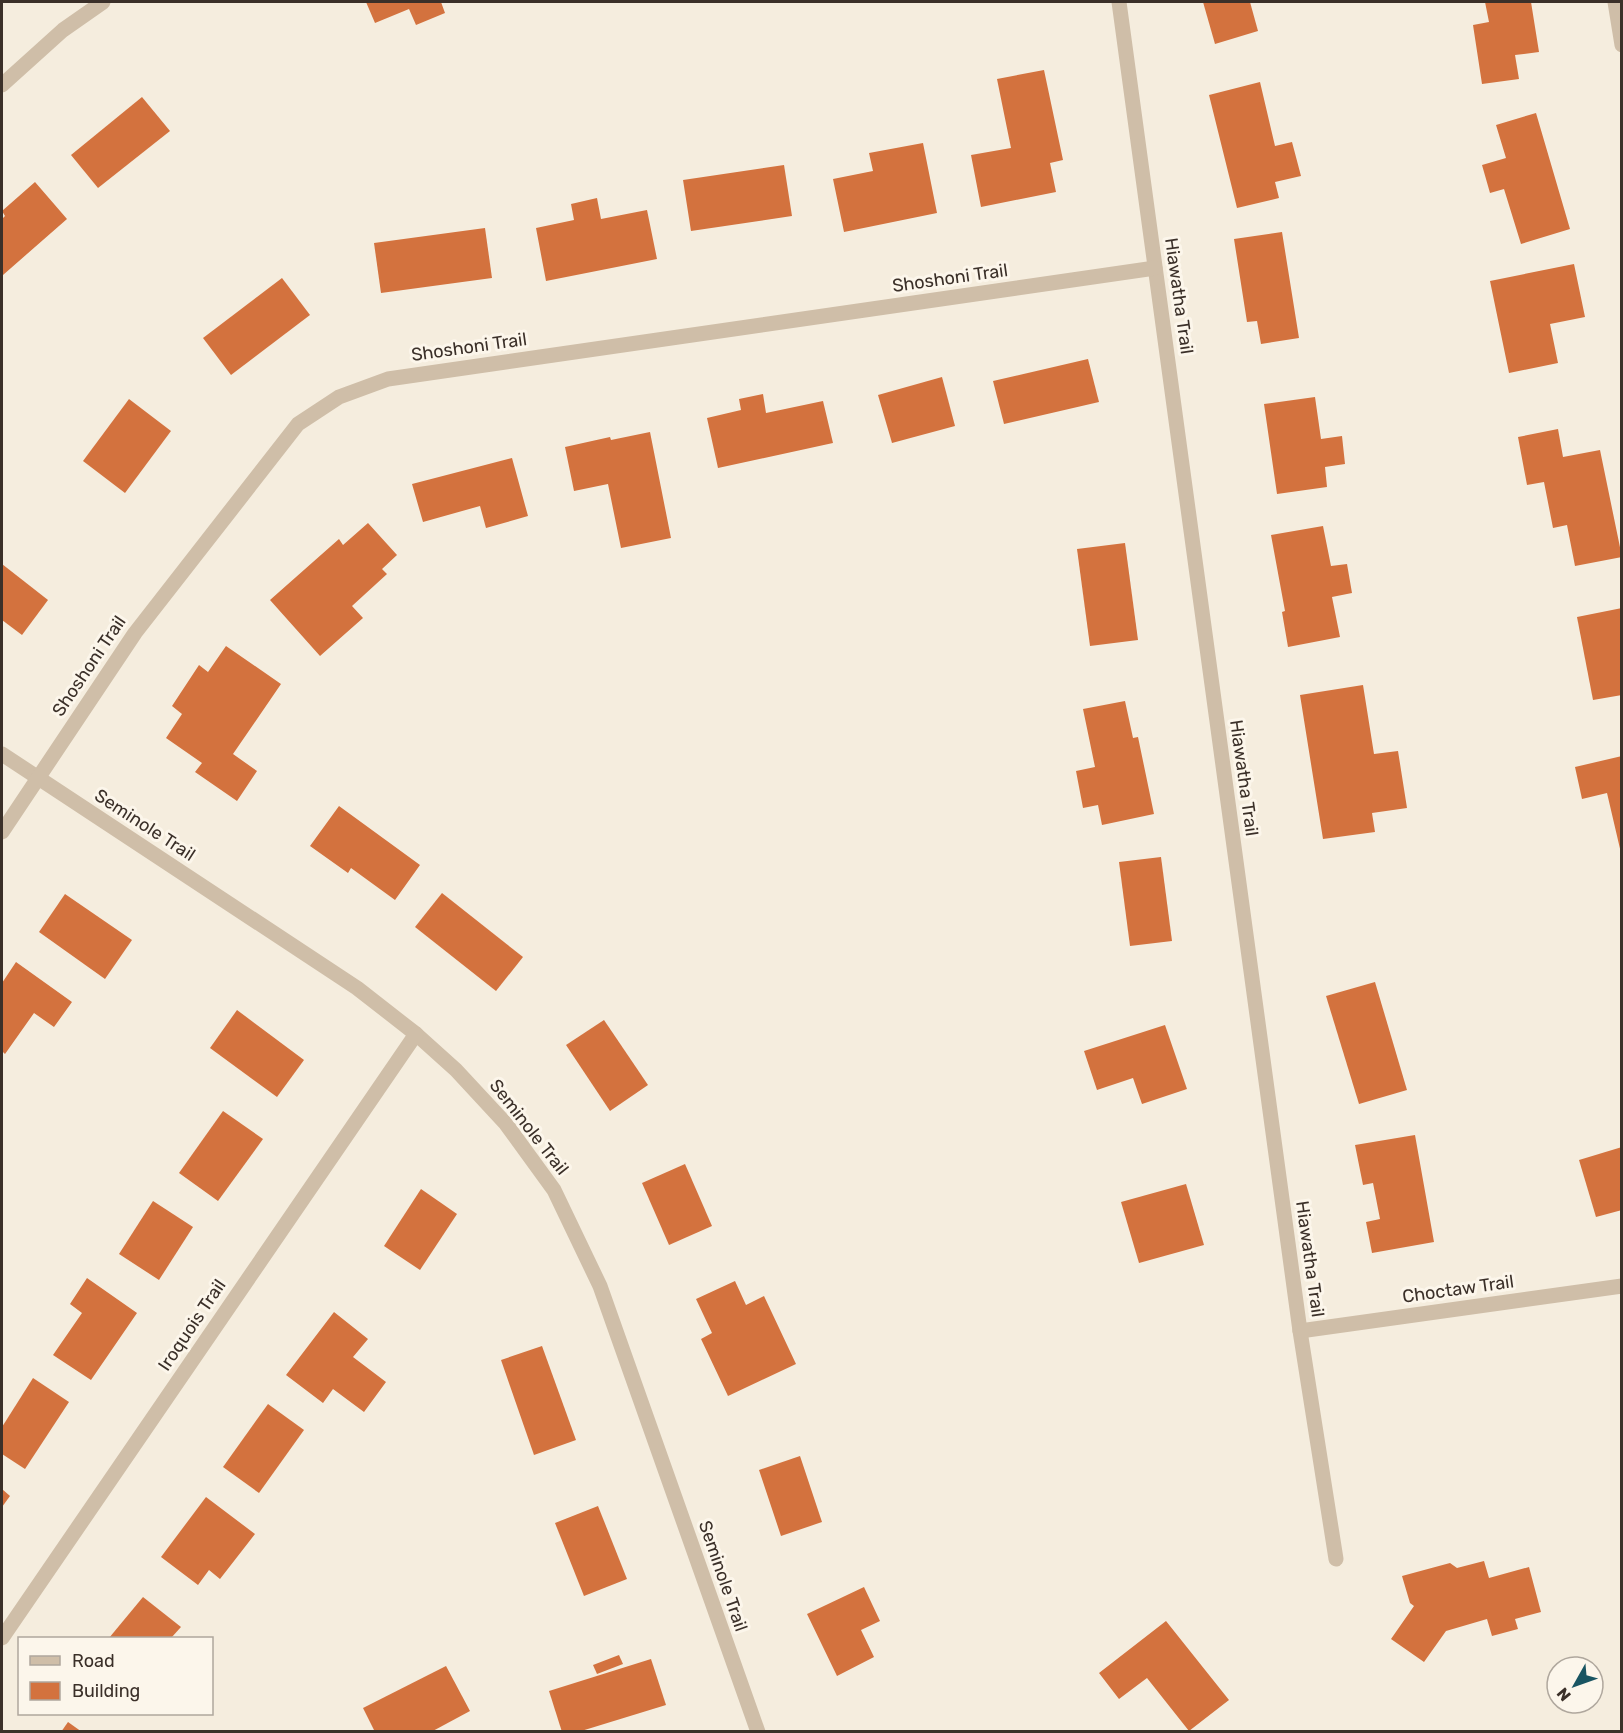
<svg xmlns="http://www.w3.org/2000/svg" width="1623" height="1733" font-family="Rubik,sans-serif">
	<rect width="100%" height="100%" fill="#f5edde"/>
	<g fill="#d3723e">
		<polygon points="366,2 441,2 445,13 416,25 409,9 375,23"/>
		<polygon points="1203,2 1250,2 1258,31 1215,44"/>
		<polygon points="1485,2 1531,2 1539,52 1515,55 1519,79 1482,84 1473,25 1489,22"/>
		<polygon points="1044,70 1063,160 1050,163 1056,192 981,207 971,155 1011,148 997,79"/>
		<polygon points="1260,82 1275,146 1292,142 1301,176 1275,182 1279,198 1237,208 1209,95"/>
		<polygon points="142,97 170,131 98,188 71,155"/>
		<polygon points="1536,113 1570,229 1521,244 1504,189 1490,193 1482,165 1506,158 1496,125"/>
		<polygon points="923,143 937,213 844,232 833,179 873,171 869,153"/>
		<polygon points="784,165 792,216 691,231 683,180"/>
		<polygon points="35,182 67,219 3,275 2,219 5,216 2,211"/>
		<polygon points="597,198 601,219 647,210 657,259 546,281 536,228 574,220 571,204"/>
		<polygon points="485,228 492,278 381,293 374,243"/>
		<polygon points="1282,232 1299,338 1261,344 1257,321 1247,322 1234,239"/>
		<polygon points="1574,264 1585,317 1550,324 1558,363 1509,373 1490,281"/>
		<polygon points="282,278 310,315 231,375 203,338"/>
		<polygon points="1088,359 1099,402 1004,424 993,381"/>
		<polygon points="942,377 955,426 892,443 878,395"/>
		<polygon points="763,394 766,413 823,401 833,443 718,468 707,418 741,410 739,399"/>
		<polygon points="1315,397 1321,439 1342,436 1345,464 1325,467 1327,487 1277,494 1264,404"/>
		<polygon points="129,399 171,431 125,493 83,461"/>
		<polygon points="1558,429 1563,457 1600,450 1622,557 1575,566 1567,525 1553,528 1544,482 1527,485 1518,437"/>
		<polygon points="650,432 671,538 621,548 608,484 574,491 565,447 610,437 611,440"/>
		<polygon points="512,458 528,516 486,528 480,506 423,522 412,484"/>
		<polygon points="368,523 397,555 382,569 387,574 352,606 363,618 320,656 270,600 339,539 343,545"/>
		<polygon points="1323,526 1331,566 1347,564 1352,593 1332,597 1340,637 1288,647 1282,612 1285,611 1271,535"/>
		<polygon points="1125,543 1138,640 1090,646 1077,549"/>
		<polygon points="2,564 48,600 22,635 2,620"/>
		<polygon points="1622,608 1622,695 1593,700 1577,617"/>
		<polygon points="226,646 281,684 233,754 257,771 237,801 195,772 202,763 166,738 182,714 172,706 199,665 208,672"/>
		<polygon points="1363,685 1374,754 1398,751 1407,808 1372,813 1375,832 1323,839 1300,695"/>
		<polygon points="1125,701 1133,738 1138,737 1154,814 1102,825 1098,805 1083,808 1076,771 1095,767 1083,709"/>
		<polygon points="1622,756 1622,853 1621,853 1607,793 1582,799 1575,767"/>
		<polygon points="339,806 420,865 395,900 351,868 348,873 310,846"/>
		<polygon points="1161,857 1172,941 1130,946 1119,862"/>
		<polygon points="442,893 523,957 496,991 415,927"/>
		<polygon points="65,894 132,940 105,979 39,932"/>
		<polygon points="16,962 72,1002 54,1027 34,1013 5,1054 2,1051 2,983"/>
		<polygon points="1375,982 1407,1090 1359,1104 1326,996"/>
		<polygon points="237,1010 304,1060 277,1097 210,1048"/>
		<polygon points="604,1020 648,1085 610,1111 566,1045"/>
		<polygon points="1165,1025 1187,1089 1142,1104 1133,1078 1097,1090 1084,1051"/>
		<polygon points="223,1111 263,1139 218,1201 179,1173"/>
		<polygon points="1415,1135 1434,1242 1372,1253 1366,1222 1380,1219 1373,1183 1363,1185 1355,1145"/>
		<polygon points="1622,1147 1622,1210 1596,1217 1579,1160"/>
		<polygon points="685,1164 712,1226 669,1245 642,1183"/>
		<polygon points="1186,1184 1204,1245 1139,1263 1121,1202"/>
		<polygon points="421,1189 457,1214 420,1270 384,1246"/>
		<polygon points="153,1201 193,1227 159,1280 119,1254"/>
		<polygon points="87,1278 137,1313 91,1380 53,1355 82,1313 70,1304"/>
		<polygon points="735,1281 746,1305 764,1296 796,1364 728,1396 701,1339 712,1333 696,1299"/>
		<polygon points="334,1312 368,1339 353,1357 386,1382 364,1412 333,1389 323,1403 286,1375"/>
		<polygon points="542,1346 576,1440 534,1455 501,1360"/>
		<polygon points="33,1378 69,1402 25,1469 2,1454 2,1427"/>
		<polygon points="268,1404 304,1430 259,1493 223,1467"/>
		<polygon points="800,1456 822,1522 781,1536 759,1470"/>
		<polygon points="2,1489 10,1496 2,1507"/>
		<polygon points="206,1497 255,1534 220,1579 209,1570 198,1585 161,1557"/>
		<polygon points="598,1506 627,1579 584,1596 555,1523"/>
		<polygon points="1484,1561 1489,1578 1529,1567 1541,1612 1515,1619 1518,1629 1492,1636 1487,1619 1446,1631 1424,1662 1391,1639 1414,1606 1410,1603 1402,1576 1450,1563 1457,1568"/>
		<polygon points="864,1587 880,1621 861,1630 874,1657 837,1676 807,1614"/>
		<polygon points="143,1597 181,1627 171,1638 109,1638"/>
		<polygon points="1166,1621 1229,1700 1189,1731 1147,1678 1119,1699 1099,1673"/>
		<polygon points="619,1655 623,1664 597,1674 593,1665"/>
		<polygon points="651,1659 666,1705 578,1732 562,1732 549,1691"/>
		<polygon points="446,1666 470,1711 431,1732 375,1732 363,1708"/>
		<polygon points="68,1722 82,1732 61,1732"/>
	</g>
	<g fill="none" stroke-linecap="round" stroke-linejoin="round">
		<g stroke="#cfbea8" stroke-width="15">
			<polyline points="1119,2 1300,1331 1336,1559"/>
			<polyline points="1615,2 1622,45"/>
			<polyline points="2,85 63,30 103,2"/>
			<polyline points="2,754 357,988 416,1034 456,1070 506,1124 554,1190 600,1286 758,1732"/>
			<polyline points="2,832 135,633 298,424 339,397 388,379 1155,268"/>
			<polyline points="1300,1331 1622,1286"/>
			<polyline points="2,1638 416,1034"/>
		</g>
	</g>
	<g text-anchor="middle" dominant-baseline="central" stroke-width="6" stroke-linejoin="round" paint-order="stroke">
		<g font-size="18" fill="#3b3029" stroke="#fcf6eb">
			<text transform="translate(950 278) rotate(-8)">Shoshoni Trail</text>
			<text transform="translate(1179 296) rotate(82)">Hiawatha Trail</text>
			<text transform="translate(469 347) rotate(-8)">Shoshoni Trail</text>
			<text transform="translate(89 666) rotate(-56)">Shoshoni Trail</text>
			<text transform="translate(1244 778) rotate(82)">Hiawatha Trail</text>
			<text transform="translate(145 825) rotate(33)">Seminole Trail</text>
			<text transform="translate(529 1127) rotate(52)">Seminole Trail</text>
			<text transform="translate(1310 1259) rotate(82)">Hiawatha Trail</text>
			<text transform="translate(1458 1289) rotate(-8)">Choctaw Trail</text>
			<text transform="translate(192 1325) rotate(-56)">Iroquois Trail</text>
			<text transform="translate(723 1576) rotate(71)">Seminole Trail</text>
		</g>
	</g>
	<rect width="1623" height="1733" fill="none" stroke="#3b3029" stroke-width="6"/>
	<rect x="18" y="1637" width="195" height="78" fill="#fcf6eb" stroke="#afa79d" stroke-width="1.5"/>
	<rect x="30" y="1656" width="30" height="9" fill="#cfbea8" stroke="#afa79d" stroke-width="1.5"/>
	<text x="72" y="1667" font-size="18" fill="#3b3029">Road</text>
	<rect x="30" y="1682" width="30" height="18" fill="#d3723e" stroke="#afa79d" stroke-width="1.5"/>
	<text x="72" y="1697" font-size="18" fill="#3b3029">Building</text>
	<g transform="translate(1575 1685) rotate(230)"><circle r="28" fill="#fcf6eb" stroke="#afa79d" stroke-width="1.5"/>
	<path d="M0-4.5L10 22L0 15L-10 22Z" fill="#195562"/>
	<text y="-9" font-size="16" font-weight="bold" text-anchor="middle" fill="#3b3029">N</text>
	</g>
</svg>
